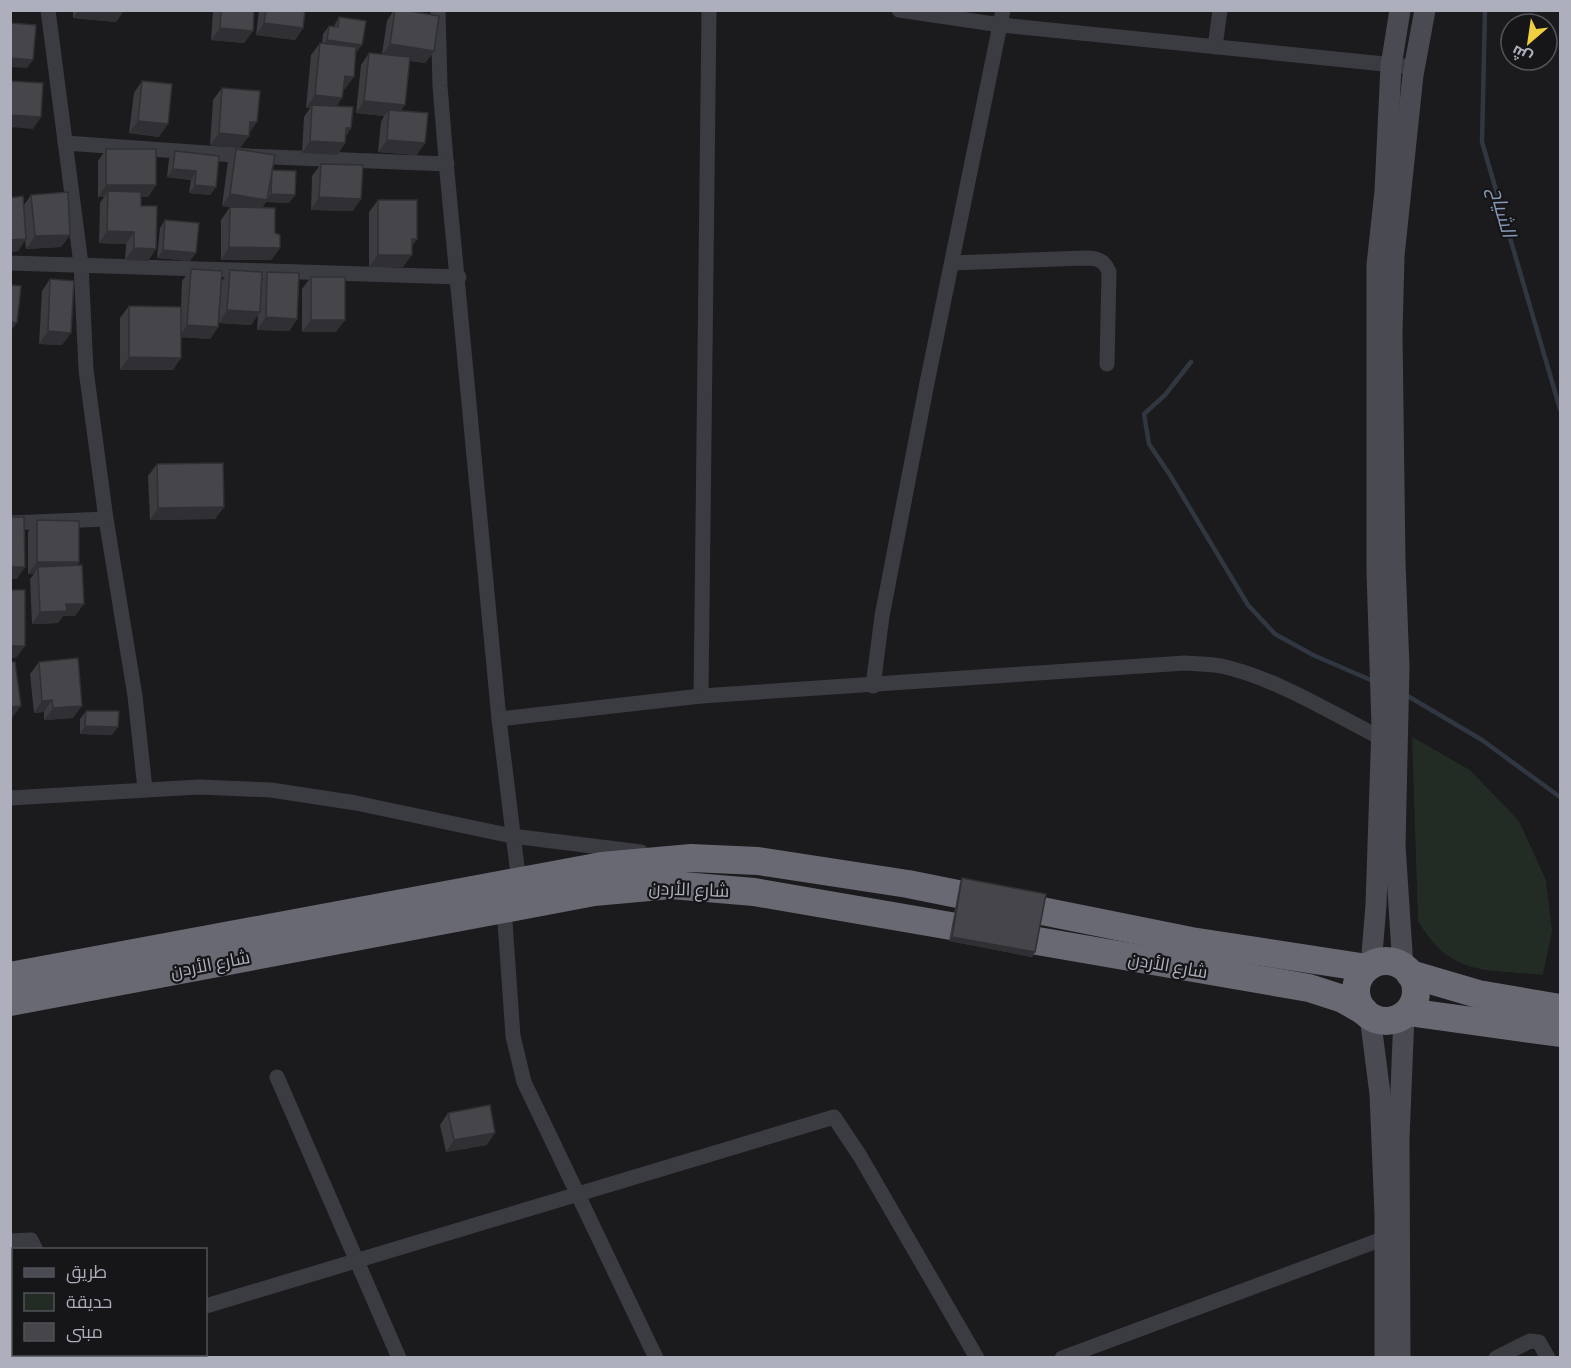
<svg xmlns="http://www.w3.org/2000/svg" width="1571" height="1368" font-family="'PT Sans Narrow',Cairo,sans-serif">
	<rect width="100%" height="100%" fill="#1b1a1d"/>
	<path fill="#222b24" d="M1412,737L1470,770L1519,821L1546,880L1552,931L1543,975C1485,969 1451,977 1418,921Z"/>
	<g fill="none" stroke-linecap="round" stroke-linejoin="round">
		<g stroke="#303741" stroke-width="4.5">
			<polyline points="1485,10 1482,142 1560,409"/>
			<polyline points="1191,362 1165,395 1144,414 1149,444 1170,475 1248,605 1275,634 1313,655 1373,681"/>
			<polyline points="1406,695 1482,740 1560,797"/>
		</g>
		<g stroke="#3b3c42" stroke-width="15">
			<polyline points="48,10 81,264 86,370 106,519 135,696 145,789"/>
			<polyline points="438,10 440,86 447,172 499,719 519,883"/>
			<polyline points="899,10 1001,25 1414,67"/>
			<polyline points="1215,47 1220,10"/>
			<polyline points="65,143 249,156 447,164"/>
			<polyline points="10,263 459,277"/>
			<path d="M952,263L1085,258C1098,258 1104,260 1109,272L1107,364"/>
			<polyline points="10,523 106,519"/>
			<polyline points="873,686 882,616 927,383 1003,10"/>
			<polyline points="701,696 709,10"/>
			<path d="M499,719L701,696L1185,663C1197,664 1210,664 1221,666C1274,677 1333,714 1381,738H1389"/>
			<polyline points="10,798 199,787 271,790 356,803 512,836 641,852"/>
			<polyline points="504,908 513,1036 524,1082 656,1358"/>
			<polyline points="277,1077 399,1358"/>
			<polyline points="10,1241 31,1240 36,1250"/>
			<polyline points="206,1306 834,1117 860,1156 977,1358"/>
			<polyline points="50,1354 51,1358"/>
			<polyline points="1062,1358 1385,1238"/>
			<polyline points="1496,1358 1530,1341 1539,1342 1548,1358"/>
		</g>
		<g stroke="#494a52" stroke-width="21">
			<polyline points="1371,966 1376,905 1382,726 1377,572 1377,265 1385,191 1391,66 1400,10"/>
			<polyline points="1403,967 1395,846 1399,668 1395,562 1392,333 1394,256 1413,75 1425,10"/>
			<polyline points="1370,1016 1380,1094 1385,1215 1385,1358"/>
			<polyline points="1400,1358 1399,1139 1404,1015"/>
		</g>
		<g stroke="#686973" stroke-width="28">
			<circle cx="1386" cy="991" r="30"/>
			<polyline points="1410,974 1478,994 1560,1008"/>
			<polyline points="10,976 602,866 691,858 758,861 908,884 1191,941 1367,968"/>
			<polyline points="10,1002 594,892 671,885 754,892 1309,988 1343,999 1364,1011"/>
			<polyline points="1408,1012 1560,1033"/>
		</g>
	</g>
	<g fill="#3b3b40">
		<polygon points="73,10 124,10 116,22 73,18"/>
		<polygon points="213,10 254,10 253,31 244,43 211,40"/>
		<polygon points="259,10 305,10 303,28 295,40 256,35"/>
		<polygon points="394,10 404,10 434,51 425,63 410,61 401,111 417,155 378,152 381,122 384,116 356,113 361,65 369,53 382,54 387,21"/>
		<polygon points="339,17 356,53 345,89 343,89 337,106 351,128 346,136 345,143 337,155 302,153 304,117 310,108 306,108 311,55 320,43 322,44 323,34 329,26 334,26"/>
		<polygon points="142,81 159,137 129,133 134,93"/>
		<polygon points="222,88 249,134 240,148 210,145 213,100"/>
		<polygon points="106,149 156,185 148,197 141,197 141,206 148,261 125,260 126,244 99,243 100,203 104,197 98,197 98,161"/>
		<polygon points="236,149 273,170 289,203 266,202 262,208 275,233 280,248 271,260 221,260 221,220 230,207 222,206 228,161"/>
		<polygon points="175,151 216,187 210,195 189,193 191,180 167,177 169,159"/>
		<polygon points="321,164 353,211 311,210 312,176"/>
		<polygon points="31,195 70,235 61,247 26,249 25,240 18,251 10,252 10,198 24,205"/>
		<polygon points="378,200 417,239 412,246 403,267 369,267 369,212"/>
		<polygon points="165,220 190,261 157,258 160,228"/>
		<polygon points="191,269 218,327 210,339 181,337 173,370 120,370 120,318 129,306 181,307 182,281"/>
		<polygon points="230,270 262,280 267,272 297,319 289,331 257,330 258,315 251,325 219,323 221,282"/>
		<polygon points="311,277 336,332 302,332 302,289"/>
		<polygon points="50,279 62,345 39,344 42,291"/>
		<polygon points="157,464 224,507 215,519 150,520 148,476"/>
		<polygon points="37,520 79,562 77,566 75,616 63,616 58,623 32,624 30,579 34,574 28,574 28,532"/>
		<polygon points="39,662 73,718 44,720 44,712 34,713 30,674"/>
		<polygon points="86,711 112,735 80,734 80,719"/>
		<polygon points="962,878 1035,952 1032,957 949,941 960,882"/>
		<polygon points="448,1113 487,1145 446,1152 440,1125"/>
	</g>
	<g fill="#303034">
		<polygon points="10,10 25,10 24,12 10,11"/>
		<polygon points="78,10 124,10 116,22 73,18"/>
		<polygon points="264,23 303,28 295,40 256,35"/>
		<polygon points="220,28 253,31 244,43 211,40"/>
		<polygon points="327,40 362,45 356,53 321,48"/>
		<polygon points="390,44 434,51 425,63 381,56"/>
		<polygon points="10,58 33,60 27,68 10,67"/>
		<polygon points="345,76 354,77 345,89 336,88"/>
		<polygon points="315,95 342,98 334,110 312,105 310,108 306,108"/>
		<polygon points="364,101 405,105 396,118 389,110 384,116 356,113"/>
		<polygon points="10,115 41,117 33,129 10,127"/>
		<polygon points="138,121 168,124 159,137 129,133"/>
		<polygon points="250,122 257,122 249,134"/>
		<polygon points="346,128 351,128 343,140"/>
		<polygon points="219,133 249,136 240,148 210,145"/>
		<polygon points="387,140 425,143 417,155 378,152"/>
		<polygon points="310,141 345,143 337,155 302,153"/>
		<polygon points="173,169 196,171 191,180 167,177"/>
		<polygon points="106,185 156,185 148,197 108,197 108,191 104,197 98,197"/>
		<polygon points="195,185 216,187 210,195 189,193"/>
		<polygon points="230,194 267,200 271,194 295,195 289,203 266,202 259,212 222,206"/>
		<polygon points="319,197 361,199 353,211 311,210"/>
		<polygon points="107,231 134,232 126,244 99,243"/>
		<polygon points="70,235 61,247 26,249 35,236"/>
		<polygon points="26,239 18,251 10,252 10,240"/>
		<polygon points="412,239 417,239 408,251"/>
		<polygon points="229,247 280,248 271,260 221,260"/>
		<polygon points="134,248 156,249 148,261 125,260"/>
		<polygon points="163,250 196,253 190,261 157,258"/>
		<polygon points="378,255 412,255 403,267 369,267"/>
		<polygon points="227,310 260,312 251,325 219,323"/>
		<polygon points="266,317 297,319 289,331 257,330"/>
		<polygon points="311,320 345,320 336,332 302,332"/>
		<polygon points="10,322 17,323 10,332"/>
		<polygon points="187,325 218,327 210,339 179,337"/>
		<polygon points="48,331 71,333 62,345 39,344"/>
		<polygon points="129,357 181,358 173,370 120,370"/>
		<polygon points="224,507 215,519 150,520 158,508"/>
		<polygon points="37,562 79,562 71,574 38,567 34,574 28,574"/>
		<polygon points="10,567 25,567 17,579 10,579"/>
		<polygon points="66,604 84,604 75,616 63,616 58,623 32,624 40,612"/>
		<polygon points="10,646 25,646 16,658 10,658"/>
		<polygon points="52,700 44,712 34,713 42,701"/>
		<polygon points="21,706 12,718 10,718 10,707"/>
		<polygon points="82,706 73,718 44,720 53,708"/>
		<polygon points="85,726 118,727 112,735 80,734"/>
		<polygon points="952,937 1035,952 1032,957 949,941"/>
		<polygon points="495,1133 487,1145 446,1152 454,1140"/>
	</g>
	<g fill="#45454a" stroke="#303034" stroke-width="1.5">
		<polygon points="221,10 254,10 253,31 220,28"/>
		<polygon points="266,10 305,10 303,28 264,23"/>
		<polygon points="395,10 404,10 439,16 434,51 390,44"/>
		<polygon points="339,17 366,21 362,45 327,40 329,26 338,27"/>
		<polygon points="10,23 36,25 33,60 10,58"/>
		<polygon points="320,43 356,47 354,77 345,76 342,98 315,95"/>
		<polygon points="369,53 410,57 405,105 364,101"/>
		<polygon points="10,81 43,83 41,117 10,115"/>
		<polygon points="142,81 172,84 168,124 138,121"/>
		<polygon points="222,88 260,91 257,122 250,122 249,136 219,133"/>
		<polygon points="312,105 353,107 351,128 346,128 345,143 310,141"/>
		<polygon points="389,110 428,113 425,143 387,140"/>
		<rect x="106" y="149" width="50" height="36"/>
		<polygon points="236,149 275,155 267,200 230,194"/>
		<polygon points="175,151 219,156 216,187 195,185 196,171 173,169"/>
		<polygon points="321,164 363,165 361,199 319,197"/>
		<polygon points="272,170 296,171 295,195 271,194"/>
		<polygon points="108,191 141,192 141,206 157,206 156,249 134,248 134,232 107,231"/>
		<polygon points="68,192 70,235 35,236 31,195"/>
		<polygon points="23,196 26,239 10,240 10,198"/>
		<polygon points="378,200 417,200 417,239 412,239 412,255 378,255"/>
		<polygon points="230,207 275,208 275,233 280,235 280,248 229,247"/>
		<polygon points="165,220 199,223 196,253 163,250"/>
		<polygon points="191,269 222,271 218,327 187,325"/>
		<polygon points="230,270 262,272 260,312 227,310"/>
		<polygon points="267,272 299,273 297,319 266,317"/>
		<rect x="311" y="277" width="34" height="43"/>
		<polygon points="50,279 74,281 71,333 48,331"/>
		<polygon points="10,285 21,286 17,323 10,322"/>
		<polygon points="129,306 181,307 181,358 129,357"/>
		<polygon points="223,463 224,507 158,508 157,464"/>
		<polygon points="10,517 24,517 25,567 10,567"/>
		<polygon points="37,520 79,521 79,562 37,562"/>
		<polygon points="82,565 84,604 66,604 67,611 40,612 38,567"/>
		<rect x="10" y="590" width="15" height="56"/>
		<polygon points="78,658 82,706 53,708 52,700 42,701 39,662"/>
		<polygon points="10,662 15,662 21,706 10,707"/>
		<polygon points="86,711 119,711 118,727 85,726"/>
		<polygon points="962,878 1046,894 1035,952 952,937"/>
		<polygon points="490,1105 495,1133 454,1140 448,1113"/>
	</g>
	<g text-anchor="middle" dominant-baseline="central" stroke-width="4.5" stroke-linejoin="round" paint-order="stroke">
		<g font-size="18" fill="#adb0bc" stroke="#161518">
			<text transform="translate(689 889) rotate(2)">شارع الأردن</text>
			<text transform="translate(210 964) rotate(-11)">شارع الأردن</text>
			<text transform="translate(1168 965) rotate(10)">شارع الأردن</text>
		</g>
		<g font-size="20" font-style="italic" fill="#8698b5" stroke="#161518">
			<text transform="translate(1503 212) rotate(74)">الشياح</text>
		</g>
	</g>
	<rect width="1571" height="1368" fill="none" stroke="#adb0bc" stroke-width="24"/>
	<rect x="12" y="1248" width="195" height="108" fill="#161518" stroke="#52535a" stroke-width="1.5"/>
	<rect x="24" y="1268" width="30" height="9" fill="#494a52" stroke="#52535a" stroke-width="1.5"/>
	<text x="66" y="1278" font-size="18" fill="#adb0bc">طريق</text>
	<rect x="24" y="1293" width="30" height="18" fill="#222b24" stroke="#52535a" stroke-width="1.5"/>
	<text x="66" y="1308" font-size="18" fill="#adb0bc">حديقة</text>
	<rect x="24" y="1323" width="30" height="18" fill="#45454a" stroke="#52535a" stroke-width="1.5"/>
	<text x="66" y="1338" font-size="18" fill="#adb0bc">مبنى</text>
	<g transform="translate(1529 42) rotate(209)"><circle r="28" fill="#161518" stroke="#52535a" stroke-width="1.5"/>
	<path d="M0-4.5L10 22L0 15L-10 22Z" fill="#efce40"/>
	<text y="-9" font-size="16" font-weight="bold" text-anchor="middle" fill="#adb0bc">ش</text>
	</g>
</svg>
